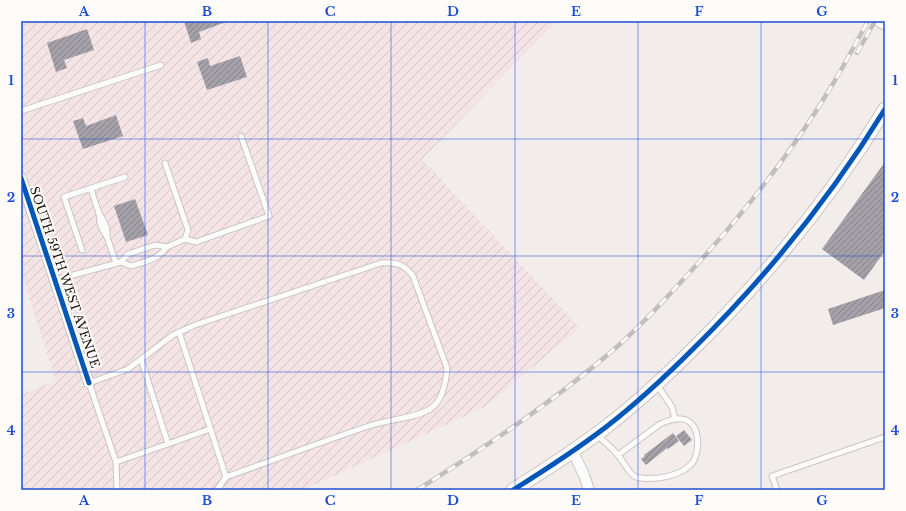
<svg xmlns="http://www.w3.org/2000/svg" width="906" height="511" font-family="'Libre Baskerville',serif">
	<defs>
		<pattern id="industrial-furrows" width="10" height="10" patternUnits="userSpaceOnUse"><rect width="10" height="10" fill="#f5e4e6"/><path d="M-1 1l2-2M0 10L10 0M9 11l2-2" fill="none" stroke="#d1c3c4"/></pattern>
		<pattern id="building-hatch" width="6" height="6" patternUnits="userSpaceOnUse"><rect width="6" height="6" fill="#a4a1a9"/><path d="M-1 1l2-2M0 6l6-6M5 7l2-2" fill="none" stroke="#848288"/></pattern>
	</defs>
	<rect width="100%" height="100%" fill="#f2edea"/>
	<polygon fill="url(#industrial-furrows)" points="21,21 557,21 422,159 580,328 485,407 303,490 21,490 21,394 56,381 21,272"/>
	<g fill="url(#building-hatch)">
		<polygon points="184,21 226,21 226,22 199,32 201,39 191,43"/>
		<polygon points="87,29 94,50 64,60 67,68 56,72 47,43"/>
		<polygon points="240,56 247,77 207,90 197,62 208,58 210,66"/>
		<polygon points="116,115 123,136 83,149 73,121 83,118 86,126"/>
		<polygon points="885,162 885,251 864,280 822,249"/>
		<polygon points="135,199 148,235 126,242 114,206"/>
		<polygon points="885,290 885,308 833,325 828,309"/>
		<polygon points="684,430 692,440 684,446 676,436"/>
		<polygon points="673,433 679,441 668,449 667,448 646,465 641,459 645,456 644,455"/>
	</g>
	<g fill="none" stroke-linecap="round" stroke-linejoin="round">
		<defs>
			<g id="service">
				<polyline points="21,111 161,65"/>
				<polyline points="165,163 188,230 185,239 167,247"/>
				<path d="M91,188C93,196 96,205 99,213C104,222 108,226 107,237"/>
				<polyline points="99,213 100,223 102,229 107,237 116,263"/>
				<polyline points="185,239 196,242 269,216 241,136"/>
				<polyline points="82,250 64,197 125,177"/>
				<path d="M55,280L121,262L128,254L155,245L167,247C157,260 147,261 131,266L121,262"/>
				<polyline points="179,332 226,477"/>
				<polyline points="657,385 672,407 675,419"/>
				<path d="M597,435C604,441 611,447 617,454C622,459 628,472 634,476C641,480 650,478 658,478C669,477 686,472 693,462C701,449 700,420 681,419C674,418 667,421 660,424L618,455"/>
				<polyline points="168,444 210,429"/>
				<polyline points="116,462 168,444 141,359"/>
				<path d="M117,490L116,462L89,383L128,369L173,335L195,325L381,263C396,262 404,264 413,276L447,368C446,381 443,401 430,409C413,419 390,419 372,425C323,441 274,460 226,477L217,490"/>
				<polyline points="777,490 772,476 885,437"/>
			</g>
			<g id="minor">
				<polyline points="21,178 89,383"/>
				<polyline points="573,452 584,475 589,490"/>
			</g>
			<g id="tertiary">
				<polyline points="881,21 885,23"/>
				<path d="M513,490C545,470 576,450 606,427C637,403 666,376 694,348C767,276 831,197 885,109"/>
			</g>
		</defs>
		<use href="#service" stroke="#c9c5c3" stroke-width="7"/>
		<use href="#minor" stroke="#c9c5c3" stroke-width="12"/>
		<use href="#tertiary" stroke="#c9c5c3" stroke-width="15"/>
		<use href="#service" stroke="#fdfcfc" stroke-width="5"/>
		<use href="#minor" stroke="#fdfcfc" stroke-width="10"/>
		<use href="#tertiary" stroke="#fdfcfc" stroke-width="13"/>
		<defs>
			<g id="rail">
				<polyline points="857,53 875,21"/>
				<path d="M417,490C488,446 556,400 619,345C640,326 660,305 679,284C737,222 791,155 834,82C846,62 857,41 868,21"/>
			</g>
		</defs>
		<use href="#rail" stroke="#c1bfbe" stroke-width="4.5"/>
		<use href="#rail" stroke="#fffbf8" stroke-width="3" stroke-dasharray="9" stroke-linecap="butt"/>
		<defs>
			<g id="cycleway">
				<polyline points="21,178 89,383"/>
				<path d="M513,490C545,470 576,450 606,427C637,403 666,376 694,348C767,276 831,197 885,109"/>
			</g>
		</defs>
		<use href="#cycleway" stroke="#fffbf8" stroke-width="8"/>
		<use href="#cycleway" stroke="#0057b8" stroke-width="5"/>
	</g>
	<path fill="none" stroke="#1d4ed8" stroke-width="1" stroke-opacity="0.55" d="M145,21V490M268,21V490M391,21V490M515,21V490M638,21V490M761,21V490M21,139H885M21,256H885M21,372H885"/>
	<g text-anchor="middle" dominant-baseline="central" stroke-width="4" stroke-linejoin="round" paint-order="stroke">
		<g font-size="12" fill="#14110f" stroke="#fffbf8">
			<text transform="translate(65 277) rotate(71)">SOUTH 59TH WEST AVENUE</text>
		</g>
	</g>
	<rect width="906" height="511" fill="none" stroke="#fffbf8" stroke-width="44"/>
	<rect x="22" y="22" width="862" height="467" fill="none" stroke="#1d4ed8" stroke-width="1.5"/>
	<g font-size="13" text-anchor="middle" font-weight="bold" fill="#1d4ed8">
		<text x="84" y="16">A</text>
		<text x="207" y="16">B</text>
		<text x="330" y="16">C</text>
		<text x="453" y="16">D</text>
		<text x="576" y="16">E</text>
		<text x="699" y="16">F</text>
		<text x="822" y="16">G</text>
		<text x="11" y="85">1</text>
		<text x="895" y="85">1</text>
		<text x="11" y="202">2</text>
		<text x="895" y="202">2</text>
		<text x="11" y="318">3</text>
		<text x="895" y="318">3</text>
		<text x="11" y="435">4</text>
		<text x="895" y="435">4</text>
		<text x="84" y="505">A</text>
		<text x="207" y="505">B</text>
		<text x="330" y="505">C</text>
		<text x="453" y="505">D</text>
		<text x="576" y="505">E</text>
		<text x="699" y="505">F</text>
		<text x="822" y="505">G</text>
	</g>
</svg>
